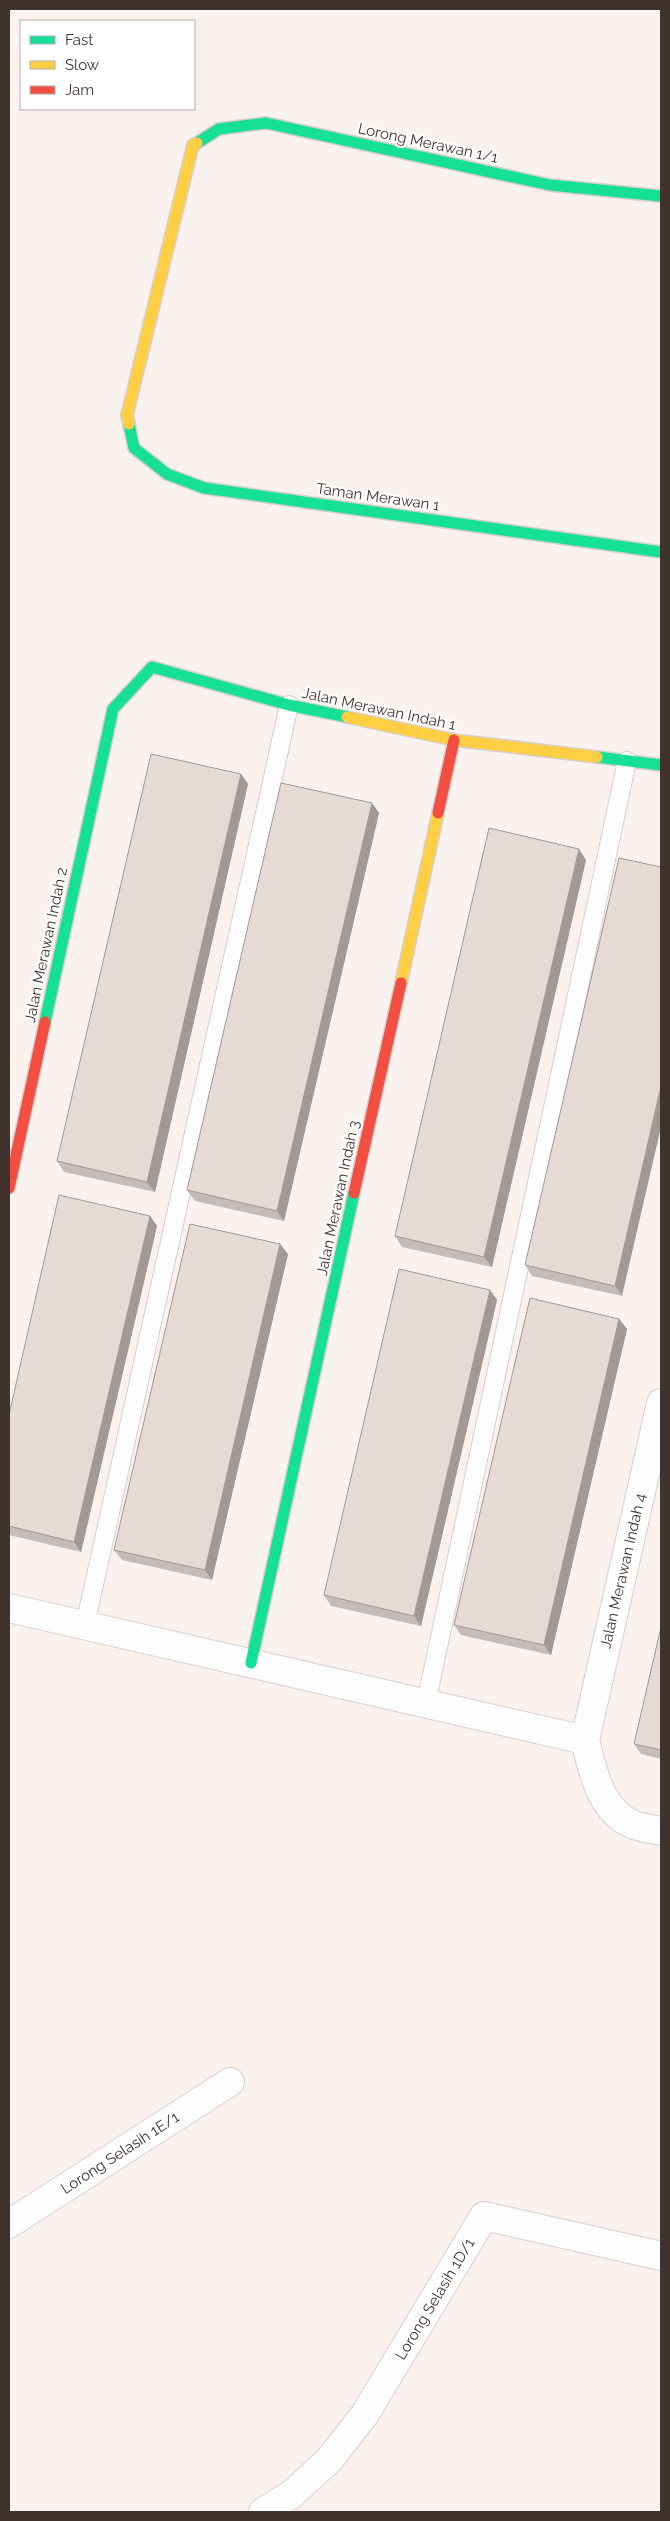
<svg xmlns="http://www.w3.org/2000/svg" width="670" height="2521" font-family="Raleway,sans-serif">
	<rect width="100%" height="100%" fill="#faf2ef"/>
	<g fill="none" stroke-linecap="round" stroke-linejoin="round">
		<defs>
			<g id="lane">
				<polyline points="85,1625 289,705"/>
				<polyline points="426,1703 627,761"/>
			</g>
			<g id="street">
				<path d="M661,1403L585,1740C593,1772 600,1811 634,1825C642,1828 653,1829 661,1831"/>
				<polyline points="9,1608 585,1740"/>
				<polyline points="9,2224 230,2082"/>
				<polyline points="263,2512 292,2494 330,2459 365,2414 484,2216 661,2256"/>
			</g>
			<g id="fast">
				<polyline points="197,143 219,129 266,123 550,185 661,196"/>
				<polyline points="129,424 134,448 167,474 204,488 661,552"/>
				<polyline points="597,757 661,765"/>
				<polyline points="45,1022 113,709 152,667 289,705 347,717"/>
				<polyline points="251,1663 354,1193"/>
			</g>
			<g id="slow">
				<polyline points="129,424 127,415 193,145 197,143"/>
				<polyline points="347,717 454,740 597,757"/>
				<polyline points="401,983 438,813"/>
			</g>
			<g id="jam">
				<polyline points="438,813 454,740"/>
				<polyline points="9,1188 45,1022"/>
				<polyline points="354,1193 401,983"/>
			</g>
		</defs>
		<use href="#lane" stroke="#d8cfcb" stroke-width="20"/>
		<use href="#street" stroke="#d8cfcb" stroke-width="30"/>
		<use href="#fast" stroke="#d8cfcb" stroke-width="14"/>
		<use href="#slow" stroke="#d8cfcb" stroke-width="14"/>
		<use href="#jam" stroke="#d8cfcb" stroke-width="14"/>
		<use href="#lane" stroke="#fefdfd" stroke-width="18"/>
		<use href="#street" stroke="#fefdfd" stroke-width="28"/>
		<use href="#fast" stroke="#16e098" stroke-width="11"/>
		<use href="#slow" stroke="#ffcf43" stroke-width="11"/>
		<use href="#jam" stroke="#f24e42" stroke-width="11"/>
	</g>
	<g fill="#c5bbb8">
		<polygon points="241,774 248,784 155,1192 64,1172 57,1161"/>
		<polygon points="372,803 379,813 284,1221 195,1201 187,1190"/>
		<polygon points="619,858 622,1296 532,1276 525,1265"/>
		<polygon points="586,860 492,1267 402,1247 395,1236"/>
		<polygon points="150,1216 157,1226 81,1552 9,1535 9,1415"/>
		<polygon points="288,1254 212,1580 122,1560 114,1550"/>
		<polygon points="490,1290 497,1300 421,1626 331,1606 324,1595"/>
		<polygon points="619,1319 627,1329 551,1655 461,1635 454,1625"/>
		<polygon points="661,1627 661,1759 641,1754 634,1744"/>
	</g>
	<g fill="#a09996">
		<polygon points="241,774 248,784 155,1192 147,1182"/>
		<polygon points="372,803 379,813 284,1221 277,1211"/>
		<polygon points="579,849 586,860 492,1267 484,1257"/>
		<polygon points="661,1086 661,1127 622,1296 615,1286"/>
		<polygon points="150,1216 157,1226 81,1552 74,1542"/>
		<polygon points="280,1244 288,1254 212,1580 205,1570"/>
		<polygon points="490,1290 497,1300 421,1626 414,1616"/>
		<polygon points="619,1319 627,1329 551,1655 544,1645"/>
	</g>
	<g fill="#e5dad6" stroke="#a09996">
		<polygon points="151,754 241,774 147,1182 57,1161"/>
		<polygon points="281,783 372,803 277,1211 187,1190"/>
		<polygon points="489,828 579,849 484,1257 395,1236"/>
		<polygon points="619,858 661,867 661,1086 615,1286 525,1265"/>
		<polygon points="59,1195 150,1216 74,1542 9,1526 9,1415"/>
		<polygon points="190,1224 280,1244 205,1570 114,1550"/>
		<polygon points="399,1269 490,1290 414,1616 324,1595"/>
		<polygon points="530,1298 619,1319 544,1645 454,1625"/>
		<polygon points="661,1627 661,1750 634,1744"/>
	</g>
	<g text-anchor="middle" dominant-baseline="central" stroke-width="4.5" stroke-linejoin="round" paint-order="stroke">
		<g font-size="15" fill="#40332e" stroke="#fff">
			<text transform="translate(428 143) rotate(12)">Lorong Merawan 1/1</text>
			<text transform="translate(378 497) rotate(8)">Taman Merawan 1</text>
			<text transform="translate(379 709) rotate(12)">Jalan Merawan Indah 1</text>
			<text transform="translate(46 945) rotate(-78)">Jalan Merawan Indah 2</text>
			<text transform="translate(338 1198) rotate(-78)">Jalan Merawan Indah 3</text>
			<text transform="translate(623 1571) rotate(-77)">Jalan Merawan Indah 4</text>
			<text transform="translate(120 2153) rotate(-33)">Lorong Selasih 1E/1</text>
			<text transform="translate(435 2299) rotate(-59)">Lorong Selasih 1D/1</text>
		</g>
	</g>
	<rect width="670" height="2521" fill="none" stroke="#40332e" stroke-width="20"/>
	<rect x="20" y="20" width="175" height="90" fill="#ffffff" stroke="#b3adab"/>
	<rect x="30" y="36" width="25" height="8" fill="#16e098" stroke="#b3adab"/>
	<text x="65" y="45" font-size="15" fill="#40332e">Fast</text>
	<rect x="30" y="61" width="25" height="8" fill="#ffcf43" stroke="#b3adab"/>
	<text x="65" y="70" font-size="15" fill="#40332e">Slow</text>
	<rect x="30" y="86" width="25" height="8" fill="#f24e42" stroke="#b3adab"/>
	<text x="65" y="95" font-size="15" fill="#40332e">Jam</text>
</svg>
